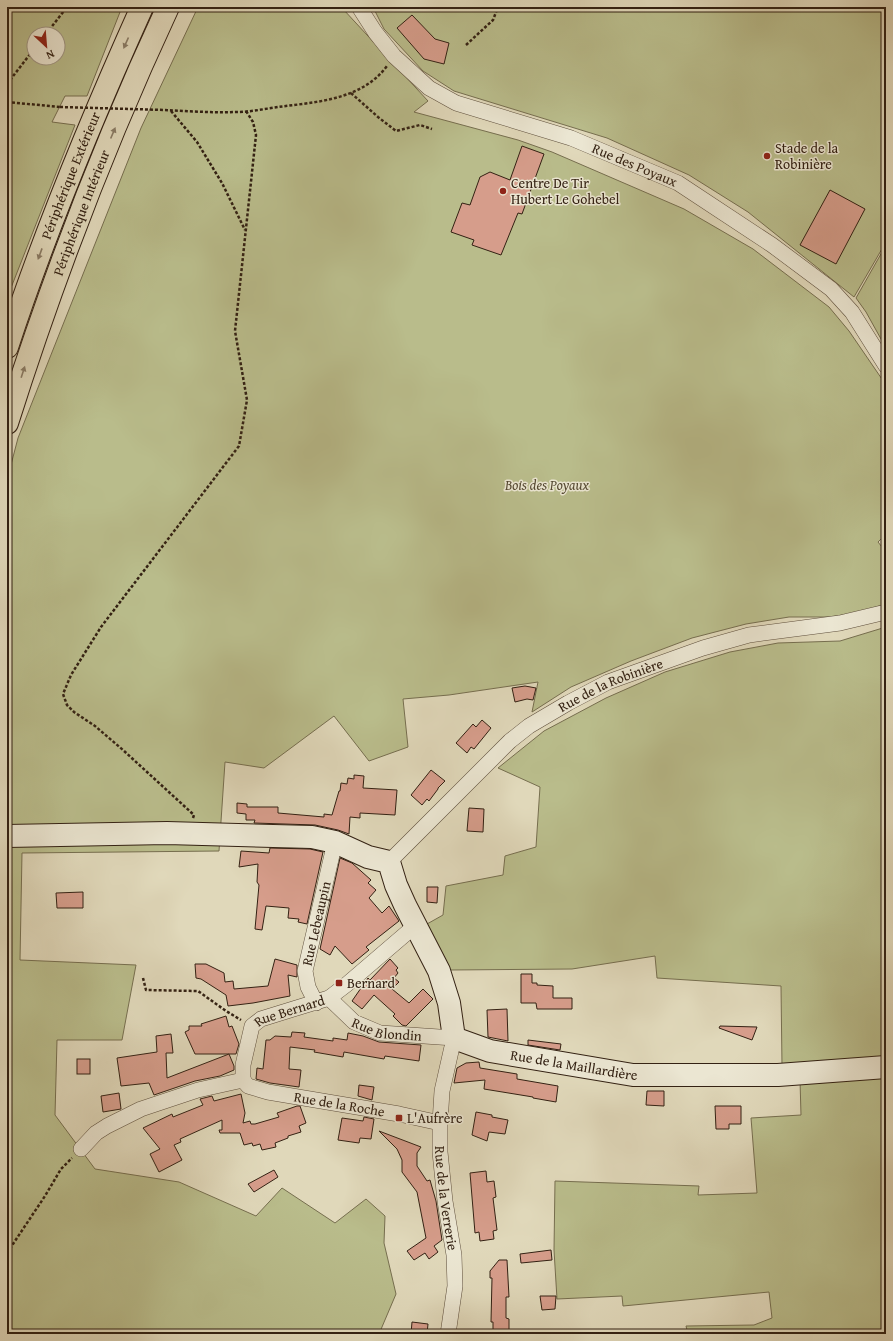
<svg xmlns="http://www.w3.org/2000/svg" width="893" height="1341" font-family="'Gentium Book Plus',serif">
	<rect width="100%" height="100%" fill="#e0d8ba"/>
	<filter id="stains"><feTurbulence type="fractalNoise" baseFrequency=".005" numOctaves="4"/><feColorMatrix values="0 0 0 0 .2 0 0 0 0 .09 0 0 0 0 .02 0 0 0 .5 -.17"/></filter>
	<radialGradient id="worn" r=".72"><stop offset=".6" stop-color="#630" stop-opacity="0"/><stop offset="1" stop-color="#630" stop-opacity=".3"/></radialGradient>
	<g fill="#b9bc8b" stroke="#766e4f" fill-rule="evenodd">
		<path d="M7,7H122L87,96H65L52,122L75,125L7,298ZM34,34H58V58H34Z"/>
		<polygon points="198,7 342,7 343,9 428,101 414,112 518,140 552,152 684,209 753,249 829,307 849,331 886,385 886,534 878,542 886,552 886,604 857,613 830,617 789,617 746,624 692,638 631,661 571,687 532,712 538,682 449,695 403,699 408,747 369,761 334,716 264,768 225,762 219,851 22,853 20,960 136,965 122,1040 57,1040 55,1115 95,1169 179,1182 256,1216 282,1188 335,1223 366,1199 385,1216 384,1243 396,1294 379,1334 7,1334 7,480 18,438 141,128"/>
		<polygon points="373,7 886,7 886,242 854,297 748,212 689,175 607,138 454,91 423,71 384,29"/>
		<polygon points="886,245 886,348 866,312 856,298"/>
		<polygon points="886,627 886,1058 782,1066 781,986 657,978 655,956 572,969 450,970 427,924 443,915 446,886 503,875 505,856 536,847 540,787 498,768 544,731 606,698 665,672 730,652 778,643 840,641"/>
		<polygon points="886,1072 886,1330 825,1334 688,1334 686,1326 754,1325 772,1318 769,1292 623,1306 622,1296 557,1299 554,1250 555,1181 699,1186 698,1195 757,1193 751,1118 801,1115 800,1080"/>
	</g>
	<g fill="#d69d8b" stroke="#332113">
		<polygon points="412,15 435,39 449,43 444,64 424,59 397,28"/>
		<polygon points="522,146 544,154 522,214 518,213 501,255 472,245 474,240 451,232 462,203 470,205 480,177 490,172 510,180"/>
		<polygon points="830,190 865,209 836,264 800,245"/>
		<polygon points="525,686 536,688 533,700 527,699 515,702 512,688"/>
		<polygon points="482,720 491,728 474,749 471,747 467,753 456,743 473,724 476,727"/>
		<polygon points="431,770 445,781 438,788 438,789 429,801 427,799 422,805 411,795"/>
		<polygon points="354,775 364,776 363,788 397,790 395,815 360,813 360,818 350,817 349,834 338,830 315,825 254,823 255,820 246,820 246,814 237,813 237,803 247,804 247,807 278,807 278,813 324,817 324,814 332,815 339,791 340,791 341,783 347,784 348,778 354,779"/>
		<polygon points="469,808 484,809 483,832 467,831"/>
		<polygon points="270,848 310,849 323,852 307,924 298,922 299,919 288,918 289,908 266,906 262,930 255,929 259,885 257,882 258,864 239,867 241,851 269,853"/>
		<polygon points="340,858 352,863 371,880 368,883 376,890 369,898 382,913 389,906 399,921 366,947 369,950 352,964 335,946 330,955 320,949"/>
		<polygon points="427,887 438,887 437,903 427,902"/>
		<polygon points="83,892 83,908 57,908 56,893"/>
		<polygon points="275,959 297,965 297,977 288,975 290,996 253,1003 228,1006 226,995 201,979 196,978 195,964 206,964 224,973 225,982 233,981 234,989 268,986"/>
		<polygon points="390,959 398,968 396,970 398,973 394,978 399,982 392,989 409,1003 423,989 433,999 406,1026 402,1025 393,1016 395,1014 374,995 362,1009 352,1001 368,978 370,980"/>
		<polygon points="521,974 532,974 532,983 537,983 537,985 553,986 553,998 572,998 572,1009 537,1009 536,1003 521,1003"/>
		<polygon points="507,1009 508,1041 488,1037 487,1010"/>
		<polygon points="226,1016 229,1027 232,1026 239,1044 236,1054 195,1054 185,1032 189,1030 189,1026 202,1026 201,1024"/>
		<polygon points="720,1026 757,1027 752,1040 719,1028"/>
		<polygon points="292,1032 305,1033 304,1037 333,1041 333,1038 347,1040 348,1033 363,1036 379,1042 421,1045 419,1061 385,1056 384,1059 344,1052 343,1057 314,1052 315,1050 290,1047 289,1069 301,1070 299,1087 270,1083 256,1079 257,1068 263,1069 266,1040 270,1040 275,1036 291,1037"/>
		<polygon points="171,1034 173,1053 166,1053 167,1078 229,1054 234,1066 234,1070 220,1076 195,1081 154,1095 149,1083 121,1086 117,1058 157,1052 156,1036"/>
		<polygon points="528,1040 561,1044 560,1050 528,1045"/>
		<rect x="77" y="1059" width="13" height="15"/>
		<polygon points="479,1062 480,1068 517,1074 517,1079 558,1086 556,1102 533,1098 533,1097 484,1089 485,1080 454,1083 457,1068 466,1063"/>
		<polygon points="359,1085 374,1087 372,1100 358,1096"/>
		<polygon points="647,1091 664,1091 664,1106 646,1105"/>
		<polygon points="119,1093 121,1109 103,1112 101,1096"/>
		<polygon points="241,1094 245,1113 243,1123 250,1121 251,1124 255,1124 279,1117 277,1113 297,1106 300,1106 306,1123 299,1126 301,1132 288,1136 288,1138 275,1143 276,1147 262,1150 260,1144 253,1146 252,1143 244,1145 240,1133 220,1133 219,1130 222,1130 222,1120 180,1139 181,1142 174,1145 182,1160 159,1172 150,1154 160,1149 143,1128 172,1114 173,1117 203,1105 200,1099 212,1096 214,1101"/>
		<polygon points="715,1106 741,1106 741,1124 729,1124 729,1129 716,1129"/>
		<polygon points="476,1112 492,1115 492,1117 508,1120 505,1134 489,1132 487,1141 472,1135"/>
		<polygon points="364,1117 374,1119 371,1139 360,1138 359,1143 338,1140 342,1118 363,1121"/>
		<polygon points="379,1131 421,1147 417,1153 417,1166 427,1181 430,1180 436,1201 442,1240 434,1246 438,1252 429,1259 425,1253 414,1260 407,1251 426,1238 417,1192 402,1172 402,1160 397,1149"/>
		<polygon points="274,1170 278,1177 254,1192 248,1184"/>
		<polygon points="486,1171 487,1182 494,1181 496,1197 493,1198 497,1230 493,1231 494,1239 480,1241 479,1232 475,1233 470,1173"/>
		<polygon points="551,1250 552,1260 521,1263 520,1254"/>
		<polygon points="499,1260 507,1260 509,1297 506,1297 506,1318 509,1319 509,1333 493,1333 493,1322 491,1322 492,1278 490,1278 490,1271"/>
		<polygon points="540,1296 556,1296 555,1309 542,1310"/>
		<polygon points="412,1322 428,1324 427,1334 411,1334"/>
	</g>
	<g fill="none" stroke-linecap="round" stroke-linejoin="round">
		<defs>
			<g id="street">
				<path id="s1" d="M359,7L375,32L394,56L429,88L456,103L571,138L678,183L772,245L831,289L852,312L886,366"/>
				<path id="s2" d="M389,862L510,741L529,726L568,703L608,682L703,648L749,635L840,623L886,612"/>
				<path id="s3" d="M329,998L354,1022L380,1033L454,1038L442,1091L440,1123V1152L445,1201L454,1255L455,1286L448,1334"/>
				<path id="s4" d="M316,1003L308,987L305,971L335,842"/>
				<path id="s5" d="M243,1080V1065L252,1026L261,1019L329,998L346,985L416,925"/>
				<path id="s6" d="M243,1080L248,1086L268,1092L399,1114L440,1123"/>
				<polyline points="81,1149 96,1133 107,1126 141,1109 198,1090 243,1080"/>
			</g>
			<g id="secondary">
				<path id="s7" d="M7,836L167,833L312,837L335,842L368,857L389,862L396,885L405,905L439,971L449,1003L454,1038L490,1051L633,1075H778L886,1067"/>
			</g>
			<g id="highway">
				<path id="s8" d="M7,347C45,231 92,118 142,7"/>
				<path id="s9" d="M7,423C52,281 105,142 168,7"/>
			</g>
		</defs>
		<use href="#street" stroke="#5e4f3d" stroke-width="16"/>
		<use href="#secondary" stroke="#332113" stroke-width="24"/>
		<use href="#highway" stroke="#332113" stroke-width="24"/>
		<g stroke="#332113" stroke-width="2.5" stroke-dasharray="3 2" stroke-linecap="butt">
			<polyline points="46,34 67,7"/>
			<polyline points="466,45 493,20 498,7"/>
			<polyline points="7,84 34,49"/>
			<polyline points="351,93 378,117 396,131 420,125 432,129"/>
			<polyline points="7,102 60,107"/>
			<path d="M165,110C188,111 212,113 236,112C250,112 264,109 278,107C316,102 362,100 387,66"/>
			<polyline points="171,111 197,142 222,183 245,230"/>
			<polyline points="193,818 194,815 123,750 95,726 74,712 67,705 63,694 71,675 101,627 239,446 247,400 235,331 256,135 253,122 246,111"/>
			<polyline points="143,978 146,990 198,991 226,1011 241,1020"/>
			<polyline points="7,1253 45,1196 61,1169 72,1158"/>
		</g>
		<use href="#street" stroke="#ebe6d2" stroke-width="15"/>
		<use href="#secondary" stroke="#ebe6d2" stroke-width="22"/>
		<use href="#highway" stroke="#e0d8ba" stroke-width="22"/>
		<polyline stroke="#332113" stroke-width="2.5" stroke-dasharray="3 2" stroke-linecap="butt" points="60,107 165,110"/>
	</g>
	<defs><path id="oneway-solid" d="M-6-.8H1V-3.2L6.5 0L1 3.2V.8H-6Z"/></defs>
	<g fill="#8a7c66">
		<use href="#oneway-solid" transform="translate(126 43) rotate(114)"/>
		<use href="#oneway-solid" transform="translate(113 133) rotate(-67)"/>
		<use href="#oneway-solid" transform="translate(40 254) rotate(110)"/>
		<use href="#oneway-solid" transform="translate(23 372) rotate(-72)"/>
	</g>
	<g fill="#8f2418" stroke="#ebe6d2" stroke-width="1.5">
		<circle cx="767" cy="156" r="4"/>
		<circle cx="503" cy="191" r="4"/>
		<rect x="335" y="979" width="8" height="8" rx="2"/>
		<rect x="395" y="1114" width="8" height="8" rx="2"/>
	</g>
	<g text-anchor="middle" dominant-baseline="central" stroke-width="3" stroke-linejoin="round" paint-order="stroke">
		<g font-size="14" fill="#332113" stroke="#ebe6d2" text-anchor="start">
			<text x="775" y="148">Stade de la<tspan x="775" dy="16">Robinière</tspan></text>
			<text x="511" y="183">Centre De Tir<tspan x="511" dy="16">Hubert Le Gohebel</tspan></text>
			<text x="347" y="983">Bernard</text>
			<text x="407" y="1118">L'Aufrère</text>
		</g>
		<g font-size="14" fill="#332113" stroke="#ebe6d2">
			<text stroke="none"><textPath href="#s1" startOffset="328">Rue des Poyaux</textPath></text>
			<text stroke="none"><textPath href="#s8" startOffset="183">Périphérique Extérieur</textPath></text>
			<text stroke="none"><textPath href="#s9" startOffset="223">Périphérique Intérieur</textPath></text>
			<text stroke="none"><textPath href="#s2" startOffset="287">Rue de la Robinière</textPath></text>
			<text stroke="none"><textPath href="#s4" startOffset="83">Rue Lebeaupin</textPath></text>
			<text stroke="none"><textPath href="#s5" startOffset="96">Rue Bernard</textPath></text>
			<text stroke="none"><textPath href="#s3" startOffset="69">Rue Blondin</textPath></text>
			<text stroke="none"><textPath href="#s7" startOffset="699">Rue de la Maillardière</textPath></text>
			<text stroke="none"><textPath href="#s6" startOffset="101">Rue de la Roche</textPath></text>
			<text stroke="none"><textPath href="#s3" startOffset="299">Rue de la Verrerie</textPath></text>
		</g>
		<g font-size="14" font-style="italic" fill="#544831" stroke="#ebe6d2">
			<text x="547" y="485">Bois des Poyaux</text>
		</g>
	</g>
	<rect width="893" height="1341" fill="none" stroke="#e0d8ba" stroke-width="24"/>
	<rect x="8" y="8" width="877" height="1325" fill="none" stroke="#332113" stroke-width="2"/>
	<rect x="12" y="12" width="869" height="1317" fill="none" stroke="#332113"/>
	<g transform="translate(46 46) rotate(154)"><circle r="19" fill="#ebe6d2" stroke="#a19786"/>
	<path d="M0-3L7 15L0 10L-7 15Z" fill="#8f2418"/>
	<text y="-6" font-size="11" font-weight="bold" text-anchor="middle" fill="#332113">N</text>
	</g>
	<rect width="100%" height="100%" filter="url(#stains)"/>
	<rect width="100%" height="100%" fill="url(#worn)"/>
</svg>
